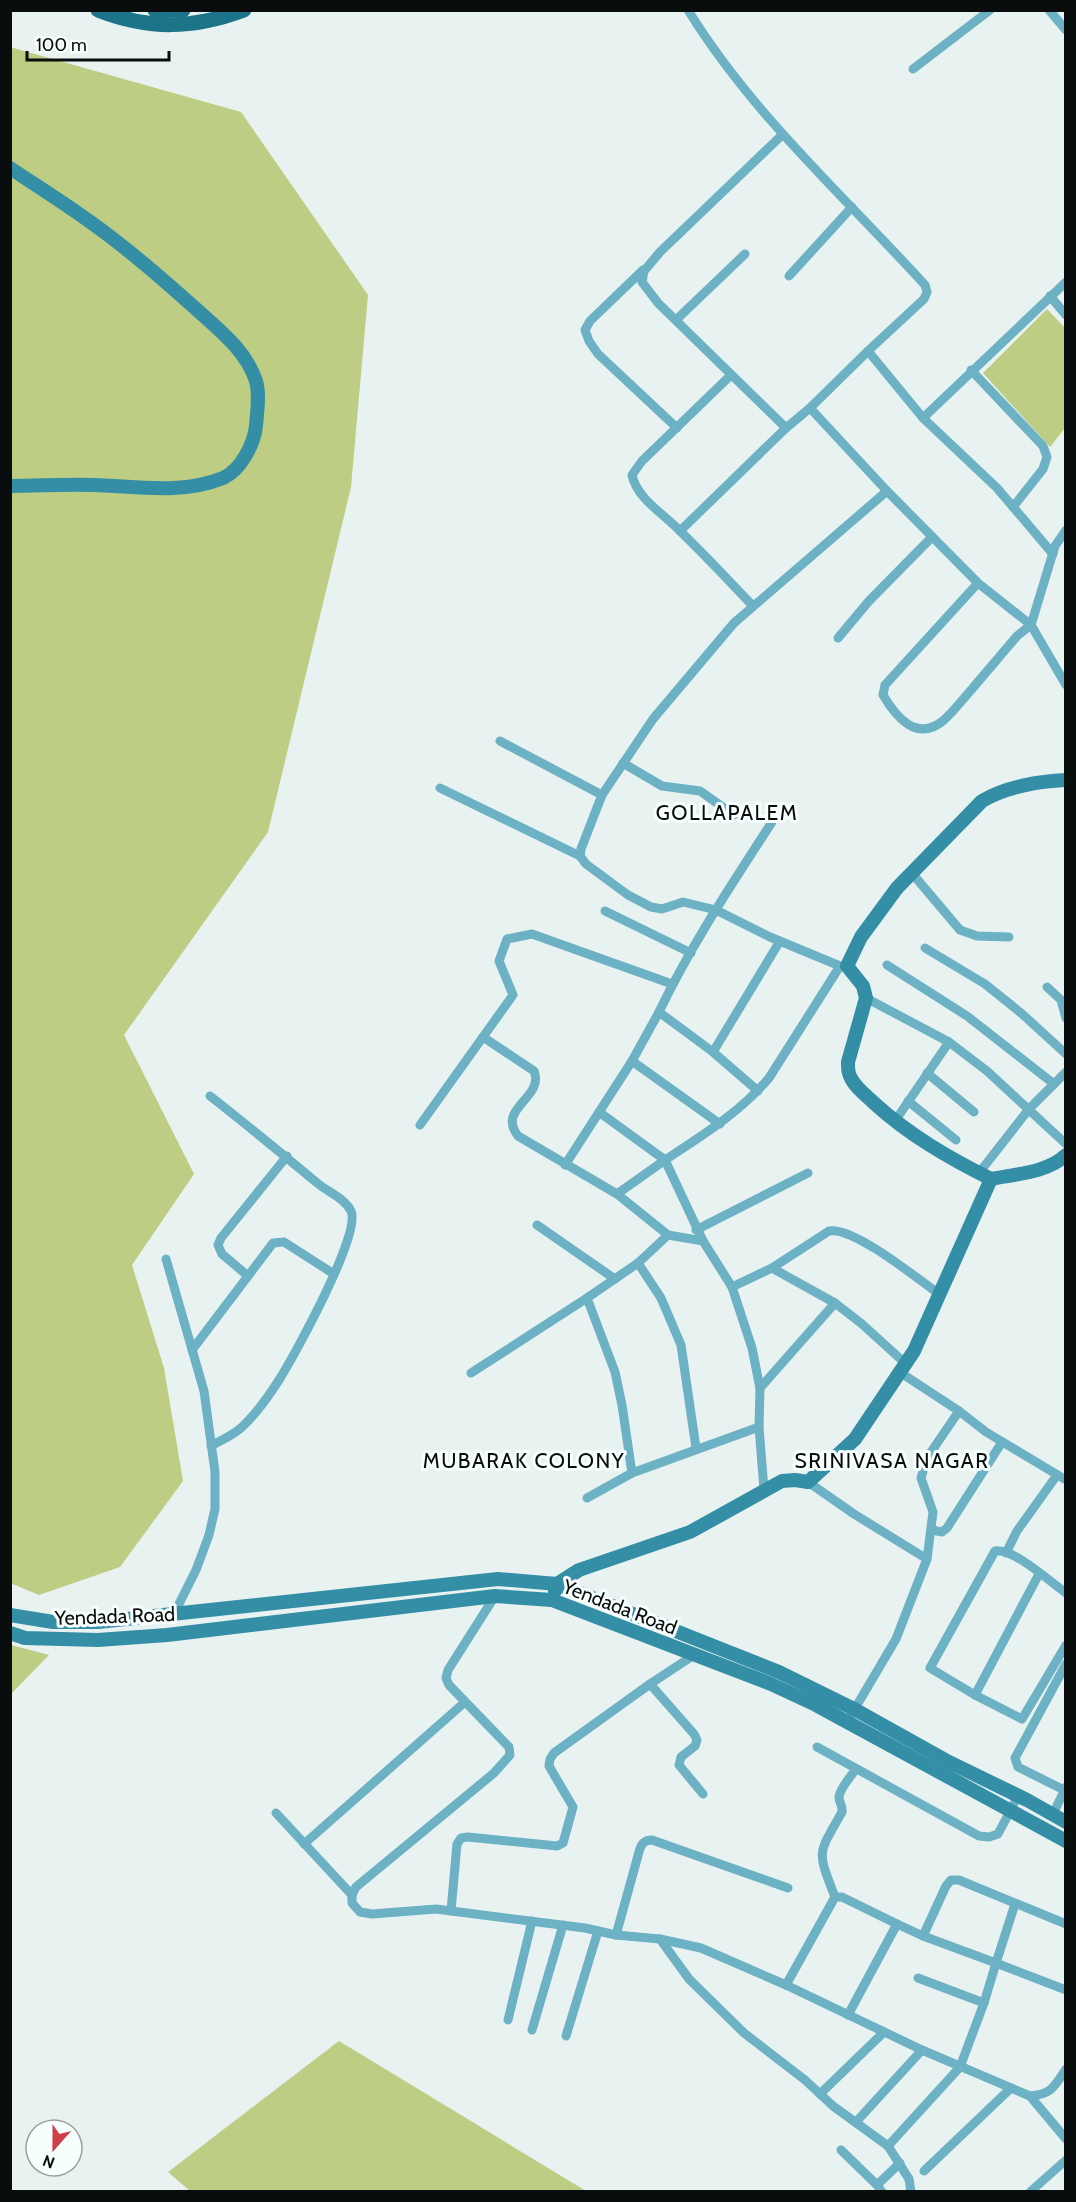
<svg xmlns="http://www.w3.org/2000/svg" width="1076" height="2202" font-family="Cabin,sans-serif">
	<rect width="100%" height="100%" fill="#e8f2f0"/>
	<g fill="#bdcd84">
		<polygon points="10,47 241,112 368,295 351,487 268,832 124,1035 194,1174 132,1265 164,1368 183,1481 120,1567 39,1595 10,1583"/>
		<polygon points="1047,309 1066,329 1065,428 1050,447 983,373"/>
		<polygon points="11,1645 49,1655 11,1694 10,1645"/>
		<polygon points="339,2041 586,2191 190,2191 168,2172"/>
	</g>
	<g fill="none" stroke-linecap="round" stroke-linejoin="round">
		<g stroke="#6cb1c4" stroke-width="9">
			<path d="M688,10C752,114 844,196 925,285L927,292L924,299L868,351L923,418L1066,282"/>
			<polyline points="1049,10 1066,30"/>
			<polyline points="913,69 990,10"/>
			<polyline points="782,135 660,252 644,271 642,282 658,303 786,428"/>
			<polyline points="643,270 590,321 585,330 589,341 598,354 677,428"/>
			<polyline points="789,276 852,207"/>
			<polyline points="1050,296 1066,315"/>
			<polyline points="676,320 745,254"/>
			<path d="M868,351L810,408L887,491L978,583L1031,625L1017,636C1002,654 987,671 972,689C963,699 954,711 944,720C917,743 896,717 883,695L885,685L978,583"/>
			<polyline points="971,370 1043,446 1047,457 1043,469 1013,507"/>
			<path d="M731,375L642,461L632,475C637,499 664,514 680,531C705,555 729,581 753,606"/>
			<polyline points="923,418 997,488 1053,554"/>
			<polyline points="1066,530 1055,546 1031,625 1066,685"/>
			<polyline points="680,531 786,428 810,408"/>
			<polyline points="838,638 869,601 932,537"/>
			<polyline points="500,741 602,795"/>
			<polyline points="623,763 662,786 700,791 734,815"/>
			<polyline points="440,788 580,856"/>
			<polyline points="911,872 960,930 977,936 1009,937"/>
			<polyline points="605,911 691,953"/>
			<polyline points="925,948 985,984 1021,1013 1066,1054"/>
			<polyline points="887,965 967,1016 1054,1084"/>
			<polyline points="847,966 840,966 770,937 716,910 683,902 662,909 651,907 628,895 586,864 580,856 581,849 602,795 653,719 734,623 887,491"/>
			<polyline points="1047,987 1061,1000 1066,1018"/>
			<polyline points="866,998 949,1042 987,1071 1066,1144"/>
			<polyline points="659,1012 632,1061 720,1124"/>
			<path d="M483,1037L534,1071C545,1098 496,1108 518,1136L617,1194L668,1235L703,1241L732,1287L772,1268L829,1231C853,1226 918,1279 939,1294"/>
			<polyline points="713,1052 780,941"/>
			<polyline points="927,1073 974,1112"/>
			<path d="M758,1091L713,1052L659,1012C691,945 732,884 772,822"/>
			<path d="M210,1096C246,1124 281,1153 316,1182C327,1192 344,1197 351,1211C362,1233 294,1356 279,1380C270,1394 254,1416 242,1427C234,1435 221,1440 211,1446"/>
			<polyline points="908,1101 956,1140"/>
			<path d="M599,1112L665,1160C703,1135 739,1113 769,1078L840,966"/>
			<polyline points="895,1121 949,1042"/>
			<polyline points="420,1125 513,995 499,961 507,939 532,934 672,984"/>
			<polyline points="565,1165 632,1061"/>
			<polyline points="979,1173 1029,1109 1066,1072"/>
			<polyline points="617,1194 665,1160 703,1241"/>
			<polyline points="537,1225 615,1279"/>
			<polyline points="696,1230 808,1173"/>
			<polyline points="668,1235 638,1263 587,1298 615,1372 622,1405 632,1473 759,1427"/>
			<polyline points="166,1259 204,1391 215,1472 215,1509 209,1535 196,1570 174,1614"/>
			<polyline points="638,1263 661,1298 681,1345 696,1448"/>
			<polyline points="772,1268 835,1303 862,1324 906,1364"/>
			<polyline points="248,1276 222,1254 218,1245 221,1238 287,1156"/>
			<polyline points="732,1287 752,1348 760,1388 759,1427 764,1490"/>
			<polyline points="192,1350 273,1243 284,1242 334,1274"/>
			<polyline points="471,1373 587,1298"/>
			<polyline points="760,1388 835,1303"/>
			<polyline points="959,1411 986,1432 1066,1480"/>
			<polyline points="808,1482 854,1514 927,1559"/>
			<polyline points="587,1498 632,1473"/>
			<polyline points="932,1530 942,1532 947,1528 1002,1442"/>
			<polyline points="1006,1553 1017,1531 1057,1475"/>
			<path d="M1066,1593C1050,1582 1014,1548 995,1551L930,1668L975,1695L1022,1719L1066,1645"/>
			<path d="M495,1596L448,1670L446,1678L449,1685L509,1747L510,1755L494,1773L356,1887L352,1895V1903L360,1912L372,1914L436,1909L585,1928L616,1935L660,1939L701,1948L786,1985L922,2050L1030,2096C1052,2094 1054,2087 1066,2069"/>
			<polyline points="1066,1664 1015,1758 1018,1767 1066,1791"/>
			<polyline points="650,1684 694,1655"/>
			<polyline points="975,1695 1039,1574"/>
			<polyline points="847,1722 896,1639 927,1559 933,1512 921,1478 927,1458 959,1411 901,1373"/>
			<polyline points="817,1747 979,1836 989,1837 998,1834 1018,1796"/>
			<polyline points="276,1813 352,1895"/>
			<polyline points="1053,1814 1066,1787"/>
			<polyline points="304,1844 465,1702"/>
			<path d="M835,1897C817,1850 817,1856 842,1812C843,1805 839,1803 839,1797C840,1788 851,1776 856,1769"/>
			<polyline points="451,1911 457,1844 461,1838 468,1837 557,1846 563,1843 573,1807 549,1766 550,1759 554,1753 650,1684 694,1734 697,1740 695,1746 681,1757 679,1765 703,1794"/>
			<path d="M616,1935L639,1852C641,1844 644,1840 652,1840L788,1888"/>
			<polyline points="923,1936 946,1886 951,1880 959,1880 1066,1924"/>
			<polyline points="660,1939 689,1979 744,2033 805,2080 833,2106 888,2146 960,2067 984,2003 996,1963 1066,1990"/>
			<polyline points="918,1978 984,2003"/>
			<polyline points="786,1985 835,1897 842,1897 897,1924"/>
			<polyline points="848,2015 897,1924 923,1936 996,1963 1015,1904"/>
			<polyline points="508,2020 532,1921"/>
			<polyline points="532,2030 563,1925"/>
			<polyline points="566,2036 598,1931"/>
			<polyline points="820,2094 884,2032"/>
			<polyline points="1030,2096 1066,2139"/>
			<polyline points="856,2122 922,2050"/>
			<polyline points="888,2146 909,2179 911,2192"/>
			<polyline points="841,2150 877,2185 882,2192"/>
			<polyline points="924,2171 1011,2088"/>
			<polyline points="877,2185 900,2163"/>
			<polyline points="1030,2192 1066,2160"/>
		</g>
		<g stroke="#348ea5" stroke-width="14">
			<path d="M10,168C43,190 77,211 108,235C139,258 167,283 195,308C218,329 246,350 256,381C260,395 257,412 256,426C254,444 241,470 223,478C181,495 136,486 92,485C65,484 38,486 10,486"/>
			<path d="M1066,780C1039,781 1006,787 982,801L897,888L861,937L847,966L863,986L866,998L848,1062C848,1069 848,1074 852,1080C857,1089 867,1096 874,1103C909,1135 949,1158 991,1179C1015,1174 1047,1173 1066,1155"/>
			<polyline points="555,1591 557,1584 579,1570 690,1532 782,1481 795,1480 808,1482 855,1439 914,1351 991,1179"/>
			<polyline points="10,1615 53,1622 98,1622 498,1579 557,1584 779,1672 854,1709 949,1762 1027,1800 1066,1822"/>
			<polyline points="10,1633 25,1638 98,1640 167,1635 495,1596 552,1600 771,1684 816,1705 1066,1841"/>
		</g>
		<g stroke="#1b7488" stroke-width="15">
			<path d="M98,10C149,30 193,29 244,10"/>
			<polyline points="155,10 183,10"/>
		</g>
	</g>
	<g text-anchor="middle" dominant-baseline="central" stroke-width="6" stroke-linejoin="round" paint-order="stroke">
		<g font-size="20" fill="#0a0d0d" stroke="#f7fffe">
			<text transform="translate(620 1607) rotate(21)">Yendada Road</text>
			<text transform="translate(115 1616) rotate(-2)">Yendada Road</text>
		</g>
		<g font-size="21" letter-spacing="1.5" fill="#0a0d0d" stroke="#f7fffe">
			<text x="727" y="812">GOLLAPALEM</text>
			<text x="524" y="1460">MUBARAK COLONY</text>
			<text x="892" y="1460">SRINIVASA NAGAR</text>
		</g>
	</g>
	<rect width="1076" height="2202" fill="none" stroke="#0a0d0d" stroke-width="24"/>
	<g transform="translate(54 2148) rotate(201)"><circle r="28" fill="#f7fffe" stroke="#989e9e" stroke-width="1.5"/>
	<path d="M0-4.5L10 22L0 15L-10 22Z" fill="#cf3f4a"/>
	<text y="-9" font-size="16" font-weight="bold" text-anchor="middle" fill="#0a0d0d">N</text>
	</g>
	<path d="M27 51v9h142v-9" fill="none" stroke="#0a0d0d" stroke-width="3"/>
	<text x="36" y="51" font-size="18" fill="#0a0d0d" stroke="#f7fffe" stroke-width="4.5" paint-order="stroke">100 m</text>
</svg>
